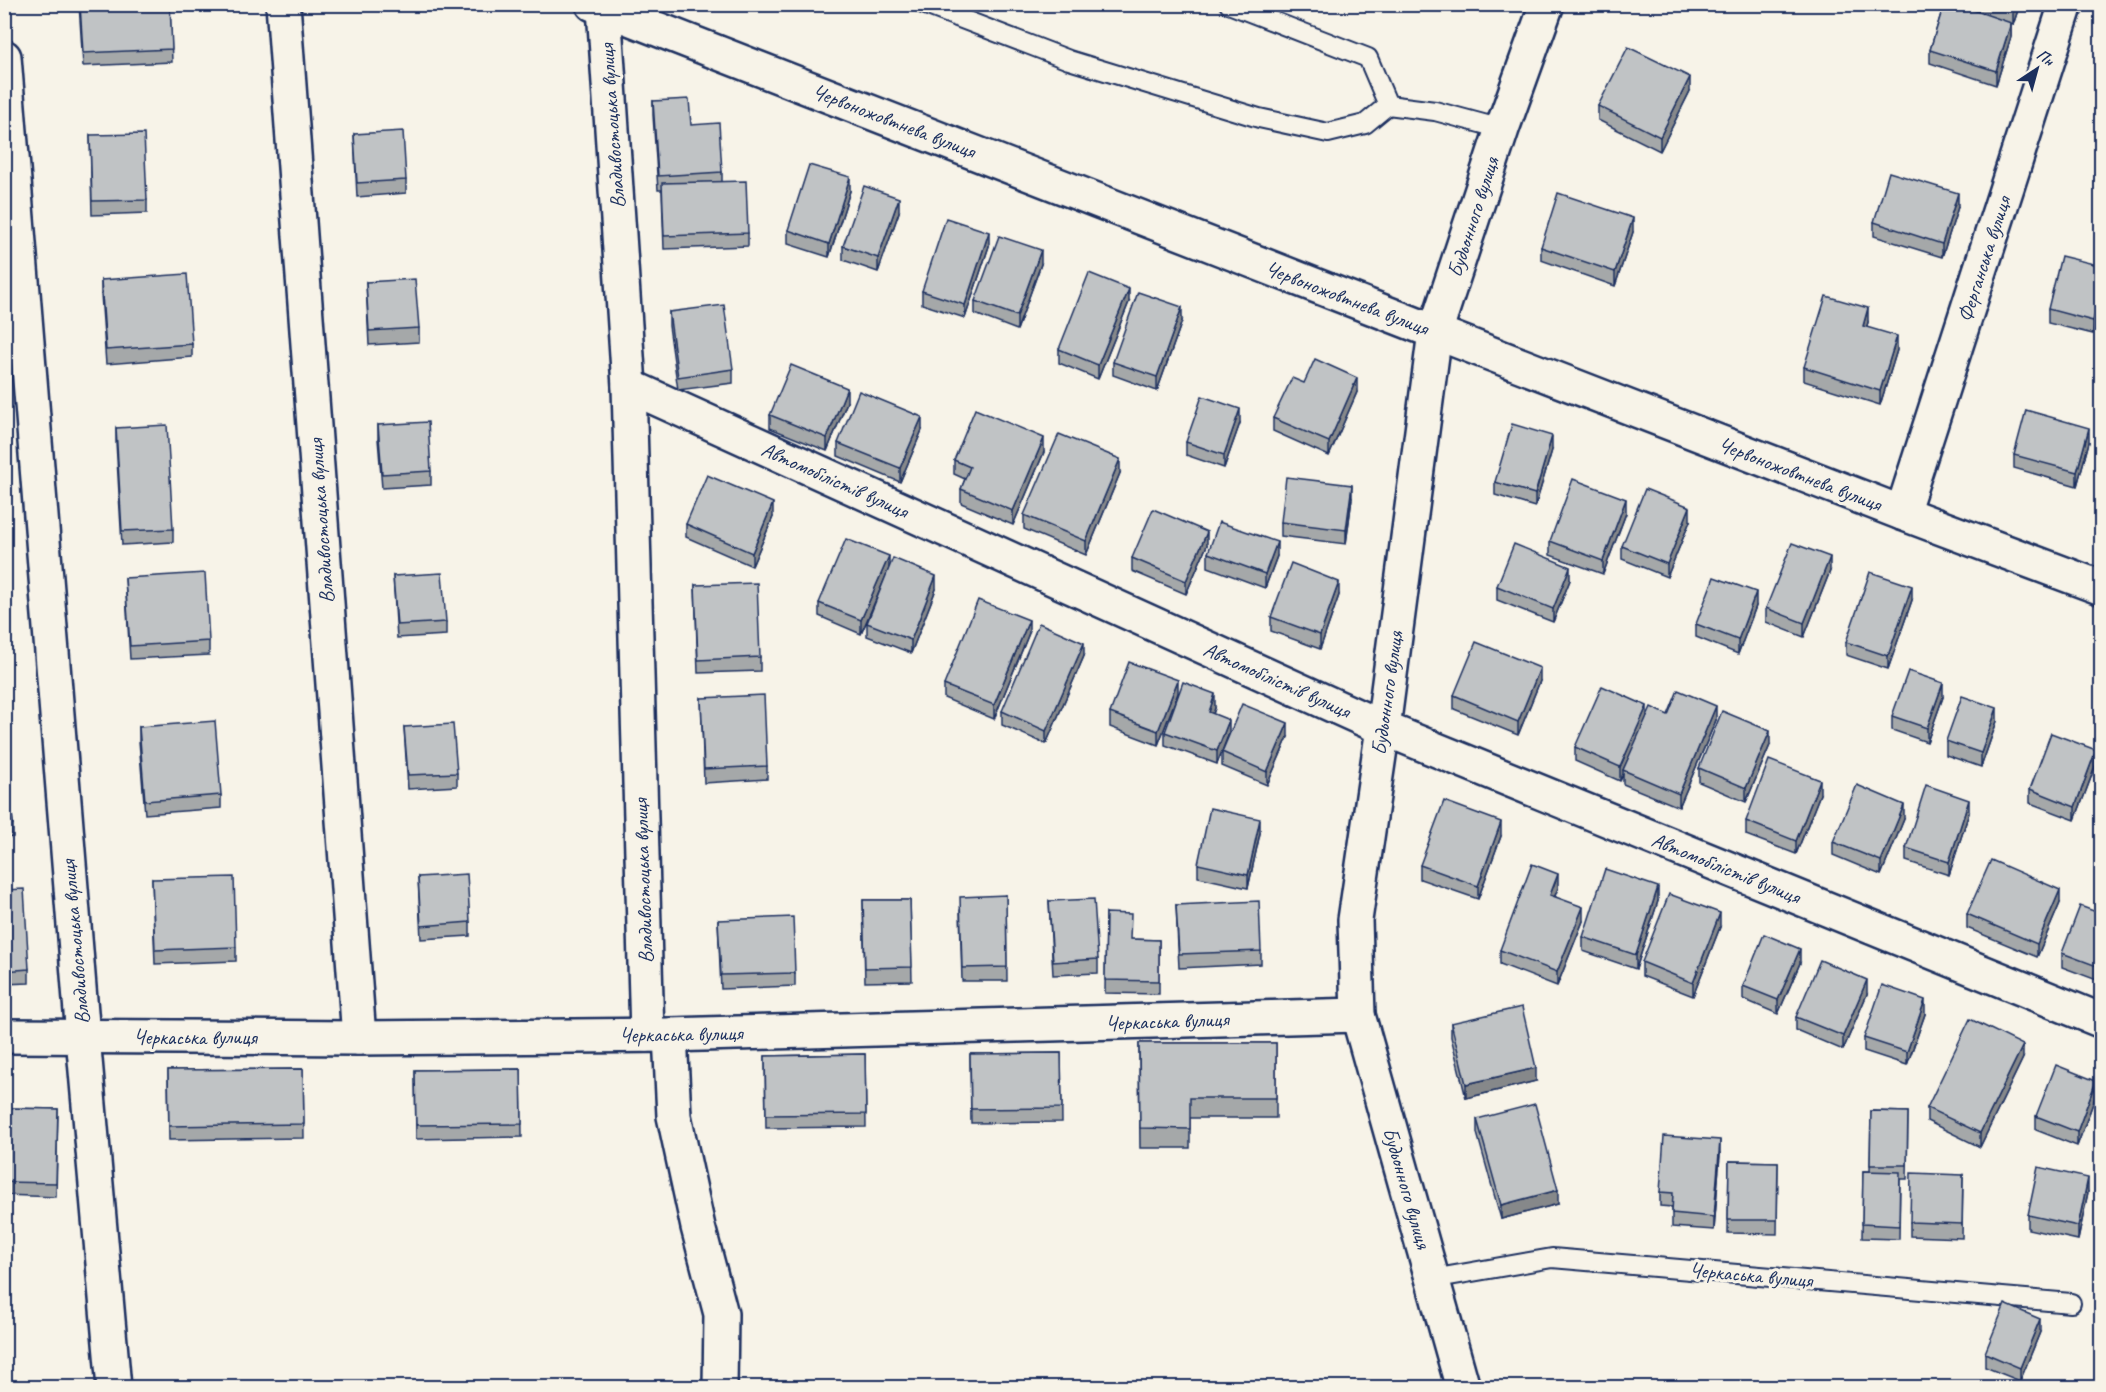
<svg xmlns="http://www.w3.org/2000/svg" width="2106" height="1392" font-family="Caveat,sans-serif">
	<rect width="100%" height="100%" fill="#f7f3e8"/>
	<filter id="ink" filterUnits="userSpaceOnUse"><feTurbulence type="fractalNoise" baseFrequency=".0167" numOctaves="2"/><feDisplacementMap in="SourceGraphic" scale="12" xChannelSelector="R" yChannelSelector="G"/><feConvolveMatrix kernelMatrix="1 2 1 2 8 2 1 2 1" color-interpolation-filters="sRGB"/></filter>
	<g filter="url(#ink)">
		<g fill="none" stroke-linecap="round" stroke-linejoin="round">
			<defs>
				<g id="lane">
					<polyline points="923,4 1069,60 1259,118 1328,133 1365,124 1388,105"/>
					<polyline points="1229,4 1368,58 1388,105 1435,111 1502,129"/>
					<polyline points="1432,1279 1552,1258 2071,1303"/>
				</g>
				<g id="street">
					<polyline points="283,4 359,1038"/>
					<polyline points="604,8 629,386 647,1035"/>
					<polyline points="4,57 83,1037 114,1388"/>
					<polyline points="1435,332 1902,513 2102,588"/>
					<polyline points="629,386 1383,728 2102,1021"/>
					<polyline points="1902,513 2066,4"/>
					<polyline points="670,1035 674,1116 698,1227 721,1314 720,1388"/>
					<polyline points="4,1036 359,1038 670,1035 1358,1015"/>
				</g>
				<g id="secondary">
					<polyline points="593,4 1435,332"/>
					<polyline points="1463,1388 1358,1015 1355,920 1383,728 1435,332 1502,129 1547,4"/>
				</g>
			</defs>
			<use href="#lane" stroke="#1b2f5e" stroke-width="22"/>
			<use href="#street" stroke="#1b2f5e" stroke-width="38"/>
			<use href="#secondary" stroke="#1b2f5e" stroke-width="38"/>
			<use href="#lane" stroke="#f7f3e8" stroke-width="18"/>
			<use href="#street" stroke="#f7f3e8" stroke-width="33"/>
			<use href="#secondary" stroke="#f7f3e8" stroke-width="33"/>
		</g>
		<g fill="#a5a8a9" stroke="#1b2f5e" stroke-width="1.5">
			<polygon points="79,4 170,4 172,62 83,66"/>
			<polygon points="1944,4 2020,4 2013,25 2011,24 2011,37 1996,85 1930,63 1930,50"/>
			<polygon points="1690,91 1660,151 1598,120 1598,106"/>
			<polygon points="653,101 691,125 722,172 722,181 748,233 748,246 664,249 662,190 658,190 653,115"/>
			<polygon points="354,134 406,180 406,193 357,197"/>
			<polygon points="90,135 147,200 147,213 92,215"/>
			<polygon points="850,191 829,257 788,244 788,230"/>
			<polygon points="1958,207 1942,257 1874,236 1874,222"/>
			<polygon points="899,212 878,272 843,260 843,246"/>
			<polygon points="1633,232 1615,286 1541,260 1541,247"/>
			<polygon points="989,246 965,318 922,304 922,291"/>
			<polygon points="1041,264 1017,330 975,314 975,301"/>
			<polygon points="2102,266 2093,334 2048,323 2048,309"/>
			<polygon points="101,280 192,344 192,357 106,364 101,294"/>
			<polygon points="366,282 419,328 419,342 369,345"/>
			<polygon points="1129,302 1098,379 1059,363 1059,349"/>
			<polygon points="669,312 733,369 733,383 678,390 669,326"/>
			<polygon points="1182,321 1157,391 1113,375 1113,362"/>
			<polygon points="1868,322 1867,327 1897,350 1880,405 1804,381 1804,367"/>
			<polygon points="1304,383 1357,392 1329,456 1273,431 1273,418"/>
			<polygon points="847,402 827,451 770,428 770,415"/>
			<polygon points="1240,423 1224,468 1186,455 1186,442"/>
			<polygon points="378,425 431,471 431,485 382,488 378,439"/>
			<polygon points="116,428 173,529 173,542 122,545 116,442"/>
			<polygon points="922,430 900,482 838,456 838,443"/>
			<polygon points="2089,442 2077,486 2014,468 2014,455"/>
			<polygon points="1552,450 1535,507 1495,495 1495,482"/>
			<polygon points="1044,452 1013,525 961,503 961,489 965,479 954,474 954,460"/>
			<polygon points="1120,473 1086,555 1024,529 1024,515"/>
			<polygon points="1352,498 1346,544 1281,536 1281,522"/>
			<polygon points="1626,513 1603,574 1550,555 1550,541"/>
			<polygon points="773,517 752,566 686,537 686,524"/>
			<polygon points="1690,521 1667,577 1622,559 1622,546"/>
			<polygon points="1207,545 1186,594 1132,571 1132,558"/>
			<polygon points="1208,553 1277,556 1265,588 1208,567"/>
			<polygon points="889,569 936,589 911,653 867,636 867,623 883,583 861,634 819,616 819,603"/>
			<polygon points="1830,571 1804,637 1766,622 1766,608"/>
			<polygon points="393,576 446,622 446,635 397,638"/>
			<polygon points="125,578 209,641 209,655 130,659"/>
			<polygon points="1570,580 1553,622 1497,600 1497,586"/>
			<polygon points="695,585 760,657 760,671 698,673"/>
			<polygon points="1339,595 1320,649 1271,631 1271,617"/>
			<polygon points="1912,600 1888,669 1846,655 1846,642"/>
			<polygon points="1756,606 1738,654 1696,637 1696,624"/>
			<polygon points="4,607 7,667 7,681 4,681"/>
			<polygon points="1029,633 994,719 944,698 944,685"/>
			<polygon points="1084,656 1046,744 1002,725 1002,711"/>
			<polygon points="1540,681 1518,735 1454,709 1454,695"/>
			<polygon points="1178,693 1158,745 1110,727 1110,713"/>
			<polygon points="1943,697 1927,742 1892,730 1892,716"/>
			<polygon points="701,698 767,766 767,779 704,783"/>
			<polygon points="1215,708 1213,714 1229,733 1217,764 1165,745 1165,732"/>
			<polygon points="1668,715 1716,720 1679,807 1623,784 1623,774 1620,781 1575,761 1575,747 1647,716"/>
			<polygon points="1997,721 1981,767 1946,755 1946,741"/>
			<polygon points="139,727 221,795 221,808 145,814 139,741"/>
			<polygon points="404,727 457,773 457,786 408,789"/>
			<polygon points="1288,737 1267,785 1222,766 1222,752"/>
			<polygon points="4,738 13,824 13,837 4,838"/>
			<polygon points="1770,745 1746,802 1699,782 1699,768"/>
			<polygon points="2102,761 2102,796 2095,794 2095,780"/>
			<polygon points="2096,764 2075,820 2030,803 2030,789"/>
			<polygon points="1820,794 1796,854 1746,835 1746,821"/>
			<polygon points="1969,813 1949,875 1906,861 1906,848"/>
			<polygon points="1904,819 1881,875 1833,855 1833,842"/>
			<polygon points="1260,833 1248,888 1198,877 1198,864"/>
			<polygon points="1501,836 1478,899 1420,879 1420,865"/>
			<polygon points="418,877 470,922 470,936 421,939"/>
			<polygon points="152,879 236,947 236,961 155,964"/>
			<polygon points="1558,888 1555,896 1583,921 1557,986 1500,964 1500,950"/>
			<polygon points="4,890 29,969 29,983 4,984"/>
			<polygon points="1006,895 1007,981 962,981 960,910"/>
			<polygon points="863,900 910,900 912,981 865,982"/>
			<polygon points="1049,901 1098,959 1098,973 1053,975"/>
			<polygon points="1658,901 1636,969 1583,951 1583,937"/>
			<polygon points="2060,903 2037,957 1967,928 1967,914"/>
			<polygon points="1176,905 1261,951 1261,964 1179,968"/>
			<polygon points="1106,913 1130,939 1159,940 1159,994 1105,993"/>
			<polygon points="2102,914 2102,982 2062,967 2062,953"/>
			<polygon points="718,920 795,973 795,986 721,989"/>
			<polygon points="1720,927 1693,996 1642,976 1642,962"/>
			<polygon points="1800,963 1778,1014 1743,999 1743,986"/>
			<polygon points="1867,994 1843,1050 1796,1030 1796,1017"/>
			<polygon points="1925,1014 1907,1065 1864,1051 1864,1038"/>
			<polygon points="1451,1023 1536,1081 1466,1098 1451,1037"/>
			<polygon points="1139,1043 1276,1043 1276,1118 1190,1118 1190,1148 1140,1148"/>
			<polygon points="1061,1053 1062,1122 971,1123 970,1054"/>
			<polygon points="865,1054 866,1127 766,1128 765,1056"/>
			<polygon points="2023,1058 1980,1147 1927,1121 1927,1108"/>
			<polygon points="303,1069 304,1138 169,1140 168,1070"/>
			<polygon points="521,1069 522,1137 416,1139 415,1070"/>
			<polygon points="2096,1095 2077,1146 2036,1130 2036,1116"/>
			<polygon points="4,1108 58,1109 56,1197 4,1195"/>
			<polygon points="1871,1111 1908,1112 1907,1179 1900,1179 1899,1239 1862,1238 1863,1171 1870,1171"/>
			<polygon points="1477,1119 1558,1204 1501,1219 1477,1133"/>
			<polygon points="1720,1154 1714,1230 1672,1227 1672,1207 1660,1206 1660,1192"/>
			<polygon points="1729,1161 1778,1162 1777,1234 1728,1233"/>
			<polygon points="1963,1175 1962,1238 1910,1236 1910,1222"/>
			<polygon points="2088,1192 2078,1240 2028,1229 2028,1215"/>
			<polygon points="2040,1332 2020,1381 1985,1367 1985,1353"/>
		</g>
		<g fill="#86888a" stroke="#1b2f5e" stroke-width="1.5">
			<polygon points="2015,4 2020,4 2013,25 2013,11"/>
			<polygon points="2011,23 2011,37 1996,85 1996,71"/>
			<polygon points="1690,77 1690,91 1660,151 1660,137"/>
			<polygon points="850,177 850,191 829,257 829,244"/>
			<polygon points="1958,193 1958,207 1942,257 1942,244"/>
			<polygon points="899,198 899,212 878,272 878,258"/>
			<polygon points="1633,218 1633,232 1615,286 1615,272"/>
			<polygon points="989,232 989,246 965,318 965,305"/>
			<polygon points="1041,250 1041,264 1017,330 1017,316"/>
			<polygon points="2102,286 2102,300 2093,334 2093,321"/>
			<polygon points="1129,289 1129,302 1098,379 1098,365"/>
			<polygon points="1182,307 1182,321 1157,391 1157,377"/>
			<polygon points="1868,308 1868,322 1863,340 1863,326"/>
			<polygon points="1897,336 1897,350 1880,405 1880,391"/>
			<polygon points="1357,378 1357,392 1329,456 1329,442"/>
			<polygon points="847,388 847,402 827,451 827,438"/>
			<polygon points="1240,409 1240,423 1224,468 1224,455"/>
			<polygon points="922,417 922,430 900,482 900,468"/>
			<polygon points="2089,428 2089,442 2077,486 2077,472"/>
			<polygon points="1552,436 1552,450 1535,507 1535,494"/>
			<polygon points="1044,438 1044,452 1013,525 1013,511"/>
			<polygon points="1120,459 1120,473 1086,555 1086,541"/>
			<polygon points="1352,485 1352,498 1346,544 1346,530"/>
			<polygon points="1626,499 1626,513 1603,574 1603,561"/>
			<polygon points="773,503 773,517 752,566 752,553"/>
			<polygon points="1690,507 1690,521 1667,577 1667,564"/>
			<polygon points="1207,532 1207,545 1186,594 1186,581"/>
			<polygon points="1277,542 1277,556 1265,588 1265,574"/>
			<polygon points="889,556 889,569 861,634 861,620"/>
			<polygon points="1830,557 1830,571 1804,637 1804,623"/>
			<polygon points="1570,567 1570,580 1553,622 1553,609"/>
			<polygon points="936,576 936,589 911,653 911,640"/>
			<polygon points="1339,582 1339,595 1320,649 1320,635"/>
			<polygon points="1912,586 1912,600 1888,669 1888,656"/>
			<polygon points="1756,592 1756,606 1738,654 1738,640"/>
			<polygon points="1029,620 1029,633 994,719 994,705"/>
			<polygon points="1084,643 1084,656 1046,744 1046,731"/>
			<polygon points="1540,668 1540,681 1518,735 1518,722"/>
			<polygon points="1178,680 1178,693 1158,745 1158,731"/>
			<polygon points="1943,683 1943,697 1927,742 1927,728"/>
			<polygon points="1215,694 1215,708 1209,725 1209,712"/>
			<polygon points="1647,706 1647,720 1623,770 1623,774 1620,781 1620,767"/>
			<polygon points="1716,706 1716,720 1679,807 1679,794"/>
			<polygon points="1997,708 1997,721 1981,767 1981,753"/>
			<polygon points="1229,720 1229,733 1217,764 1217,751"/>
			<polygon points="1288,723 1288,737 1267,785 1267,772"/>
			<polygon points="1770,731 1770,745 1746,802 1746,788"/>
			<polygon points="2096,750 2096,764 2075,820 2075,807"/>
			<polygon points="1820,780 1820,794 1796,854 1796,841"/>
			<polygon points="1969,800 1969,813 1949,875 1949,862"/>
			<polygon points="1904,805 1904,819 1881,875 1881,861"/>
			<polygon points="1260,819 1260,833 1248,888 1248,875"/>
			<polygon points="1501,822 1501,836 1478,899 1478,886"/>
			<polygon points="1558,874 1558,888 1550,908 1550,895"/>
			<polygon points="1658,887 1658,901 1636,969 1636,955"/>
			<polygon points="2060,890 2060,903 2037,957 2037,944"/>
			<polygon points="1583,907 1583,921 1557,986 1557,972"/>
			<polygon points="1720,913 1720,927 1693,996 1693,983"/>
			<polygon points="1800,949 1800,963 1778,1014 1778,1000"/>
			<polygon points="1867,980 1867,994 1843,1050 1843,1036"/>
			<polygon points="1925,1000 1925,1014 1907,1065 1907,1052"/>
			<polygon points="2023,1045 2023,1058 1980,1147 1980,1133"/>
			<polygon points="1536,1068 1536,1081 1466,1098 1466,1084"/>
			<polygon points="2096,1081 2096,1095 2077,1146 2077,1132"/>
			<polygon points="1720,1140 1720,1154 1714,1230 1714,1217"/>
			<polygon points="2088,1178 2088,1192 2078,1240 2078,1226"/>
			<polygon points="1558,1190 1558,1204 1501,1219 1501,1205"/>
			<polygon points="2040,1319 2040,1332 2020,1381 2020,1368"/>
		</g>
		<g fill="#c0c3c5" stroke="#1b2f5e" stroke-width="1.5">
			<polygon points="80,4 170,4 172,49 83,53"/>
			<polygon points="1944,4 1956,4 2011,23 1996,71 1930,50"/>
			<polygon points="1993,4 2015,4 2013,11"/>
			<polygon points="1628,47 1690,77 1660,137 1598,106"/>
			<polygon points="689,99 691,125 719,123 722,172 658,176 653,101"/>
			<polygon points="403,131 406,180 357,183 354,134"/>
			<polygon points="144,134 147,200 92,201 90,135"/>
			<polygon points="809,165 850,177 829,244 788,230"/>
			<polygon points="1889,172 1958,193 1942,244 1874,222"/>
			<polygon points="746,181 748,233 664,236 662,183"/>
			<polygon points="864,186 899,198 878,258 843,246"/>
			<polygon points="1558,193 1633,218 1615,272 1541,247"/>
			<polygon points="946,218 989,232 965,305 922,291"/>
			<polygon points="999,236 1041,250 1017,316 975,301"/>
			<polygon points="2061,256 2102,266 2102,286 2093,321 2048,309"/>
			<polygon points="1089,273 1129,289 1098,365 1059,349"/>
			<polygon points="187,274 192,344 106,350 101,280"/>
			<polygon points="415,279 419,328 369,331 366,282"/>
			<polygon points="1138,292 1182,307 1157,377 1113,362"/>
			<polygon points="1826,296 1868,308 1863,326 1897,336 1880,391 1804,367"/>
			<polygon points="724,305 733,369 678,377 669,312"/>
			<polygon points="1315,359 1357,378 1329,442 1273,418 1292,378 1304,383"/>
			<polygon points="791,365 847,388 827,438 770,415"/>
			<polygon points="859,391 922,417 900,468 838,443"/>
			<polygon points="1202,396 1240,409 1224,455 1186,442"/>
			<polygon points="975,409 1044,438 1013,511 961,489 970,467 954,460"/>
			<polygon points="2026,410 2089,428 2077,472 2014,455"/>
			<polygon points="428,422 431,471 382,474 378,425"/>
			<polygon points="1512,424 1552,436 1535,494 1495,482"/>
			<polygon points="167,425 173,529 122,531 116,428"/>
			<polygon points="1059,434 1120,459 1086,541 1024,515"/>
			<polygon points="707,475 773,503 752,553 686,524"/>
			<polygon points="1286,477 1352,485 1346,530 1281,522"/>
			<polygon points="1573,479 1626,499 1603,561 1550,541"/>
			<polygon points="1645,489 1690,507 1667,564 1622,546"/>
			<polygon points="1153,509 1207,532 1186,581 1132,558"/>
			<polygon points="1219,522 1277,542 1265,574 1208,553"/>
			<polygon points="846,539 889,556 861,620 819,603"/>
			<polygon points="1792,543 1830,557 1804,623 1766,608"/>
			<polygon points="1514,544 1570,567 1553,609 1497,586"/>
			<polygon points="893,558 936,576 911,640 867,623"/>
			<polygon points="1291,563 1339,582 1320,635 1271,617"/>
			<polygon points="1870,572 1912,586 1888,656 1846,642"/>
			<polygon points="205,573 209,641 130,646 125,578"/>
			<polygon points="442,573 446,622 397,625 393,576"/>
			<polygon points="1714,577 1756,592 1738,640 1696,624"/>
			<polygon points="757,583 760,657 698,660 695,585"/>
			<polygon points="978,600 1029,620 994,705 944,685"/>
			<polygon points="4,607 7,667 4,667"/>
			<polygon points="1039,623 1084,643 1046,731 1002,711"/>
			<polygon points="1476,642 1540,668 1518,722 1454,695"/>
			<polygon points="1129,662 1178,680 1158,731 1110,713"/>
			<polygon points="1908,671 1943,683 1927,728 1892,716"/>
			<polygon points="1183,682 1215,694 1209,712 1229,720 1217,751 1165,732"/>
			<polygon points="1602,686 1647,706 1620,767 1575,747"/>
			<polygon points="1678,690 1716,706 1679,794 1623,770 1651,707 1668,715"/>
			<polygon points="764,695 767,766 704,769 701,698"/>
			<polygon points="1962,696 1997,708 1981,753 1946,741"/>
			<polygon points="1242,704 1288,723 1267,772 1222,752"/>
			<polygon points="1722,711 1770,731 1746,788 1699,768"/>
			<polygon points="215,721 221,795 145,801 139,727"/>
			<polygon points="453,724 457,773 408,775 404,727"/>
			<polygon points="2051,733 2096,750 2075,807 2030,789"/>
			<polygon points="4,738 5,738 13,824 4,824"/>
			<polygon points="1769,760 1820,780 1796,841 1746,821"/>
			<polygon points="2102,761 2102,782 2095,780"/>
			<polygon points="1857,785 1904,805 1881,861 1833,842"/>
			<polygon points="1926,785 1969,800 1949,862 1906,848"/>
			<polygon points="1444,801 1501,822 1478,886 1420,865"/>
			<polygon points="1210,808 1260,819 1248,875 1198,864"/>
			<polygon points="1991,860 2060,890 2037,944 1967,914"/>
			<polygon points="1532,864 1558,874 1550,895 1583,907 1557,972 1500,950"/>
			<polygon points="1605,869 1658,887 1636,955 1583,937"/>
			<polygon points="467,874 470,922 421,926 418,877"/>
			<polygon points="234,877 236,947 155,950 152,879"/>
			<polygon points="24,889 29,969 4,971 4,890"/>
			<polygon points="1669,894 1720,913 1693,983 1642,962"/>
			<polygon points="1006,895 1007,967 962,968 960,897"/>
			<polygon points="1094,899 1098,959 1053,962 1049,901"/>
			<polygon points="863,900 910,900 912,967 865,968"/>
			<polygon points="1259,901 1261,951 1179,954 1176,905"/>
			<polygon points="2080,906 2102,914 2102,968 2062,953"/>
			<polygon points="1106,913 1131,914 1130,939 1159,940 1159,981 1105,980"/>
			<polygon points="793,917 795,973 721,975 718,920"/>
			<polygon points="1764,934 1800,949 1778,1000 1743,986"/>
			<polygon points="1820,960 1867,980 1843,1036 1796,1017"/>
			<polygon points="1882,985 1925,1000 1907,1052 1864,1038"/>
			<polygon points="1522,1007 1536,1068 1466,1084 1451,1023"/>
			<polygon points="1970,1019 2023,1045 1980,1133 1927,1108"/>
			<polygon points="1139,1043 1276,1043 1276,1098 1190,1098 1190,1129 1140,1128"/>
			<polygon points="1061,1053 1062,1108 971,1109 970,1054"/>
			<polygon points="865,1054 866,1114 766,1115 765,1056"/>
			<polygon points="2056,1065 2096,1081 2077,1132 2036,1116"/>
			<polygon points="303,1069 304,1124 169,1126 168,1070"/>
			<polygon points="521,1069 522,1124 416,1125 415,1070"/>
			<polygon points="1535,1104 1558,1190 1501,1205 1477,1119"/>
			<polygon points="4,1108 58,1109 56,1183 4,1182"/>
			<polygon points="1871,1111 1908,1112 1907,1165 1870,1165"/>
			<polygon points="1664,1136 1720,1140 1714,1217 1672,1213 1673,1193 1660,1192"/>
			<polygon points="1729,1161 1778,1162 1777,1220 1728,1220"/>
			<polygon points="2038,1167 2088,1178 2078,1226 2028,1215"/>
			<polygon points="1863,1171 1900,1172 1899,1226 1862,1224"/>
			<polygon points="1911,1173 1963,1175 1962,1224 1910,1222"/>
			<polygon points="2005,1304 2040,1319 2020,1368 1985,1353"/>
		</g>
	</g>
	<g text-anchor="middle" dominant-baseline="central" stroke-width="6" stroke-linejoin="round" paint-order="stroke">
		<g font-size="21" fill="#1b2f5e" stroke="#f7f3e8">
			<text transform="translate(894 121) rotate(21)">Червоножовтнева вулиця</text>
			<text transform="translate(612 126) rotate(-94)">Владивостоцька вулиця</text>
			<text transform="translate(1473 217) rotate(-72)">Будьонного вулиця</text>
			<text transform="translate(1984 259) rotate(-72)">Ферганська вулиця</text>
			<text transform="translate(1347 298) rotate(21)">Червоножовтнева вулиця</text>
			<text transform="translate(1800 474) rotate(21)">Червоножовтнева вулиця</text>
			<text transform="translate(835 480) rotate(24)">Автомобілістів вулиця</text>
			<text transform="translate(321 521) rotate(-94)">Владивостоцька вулиця</text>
			<text transform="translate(1277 680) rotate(24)">Автомобілістів вулиця</text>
			<text transform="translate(1387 693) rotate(-82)">Будьонного вулиця</text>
			<text transform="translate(1726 868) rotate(22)">Автомобілістів вулиця</text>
			<text transform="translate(643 881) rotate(-92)">Владивостоцька вулиця</text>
			<text transform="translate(75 942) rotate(-95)">Владивостоцька вулиця</text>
			<text transform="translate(1167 1021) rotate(-2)">Черкаська вулиця</text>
			<text transform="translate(681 1034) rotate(-1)">Черкаська вулиця</text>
			<text x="195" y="1037">Черкаська вулиця</text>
			<text transform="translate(1407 1188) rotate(74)">Будьонного вулиця</text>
			<text transform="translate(1751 1275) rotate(5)">Черкаська вулиця</text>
		</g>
	</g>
	<rect width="2106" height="1392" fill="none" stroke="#f7f3e8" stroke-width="24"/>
	<rect x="12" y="12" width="2082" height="1368" fill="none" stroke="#1b2f5e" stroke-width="2" filter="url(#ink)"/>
	<g transform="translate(2037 69) rotate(36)" stroke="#f7f3e8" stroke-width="4.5" paint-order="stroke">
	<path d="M0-4.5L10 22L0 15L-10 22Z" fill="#1b2f5e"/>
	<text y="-9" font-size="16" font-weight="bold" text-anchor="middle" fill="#1b2f5e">Пн</text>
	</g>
</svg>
